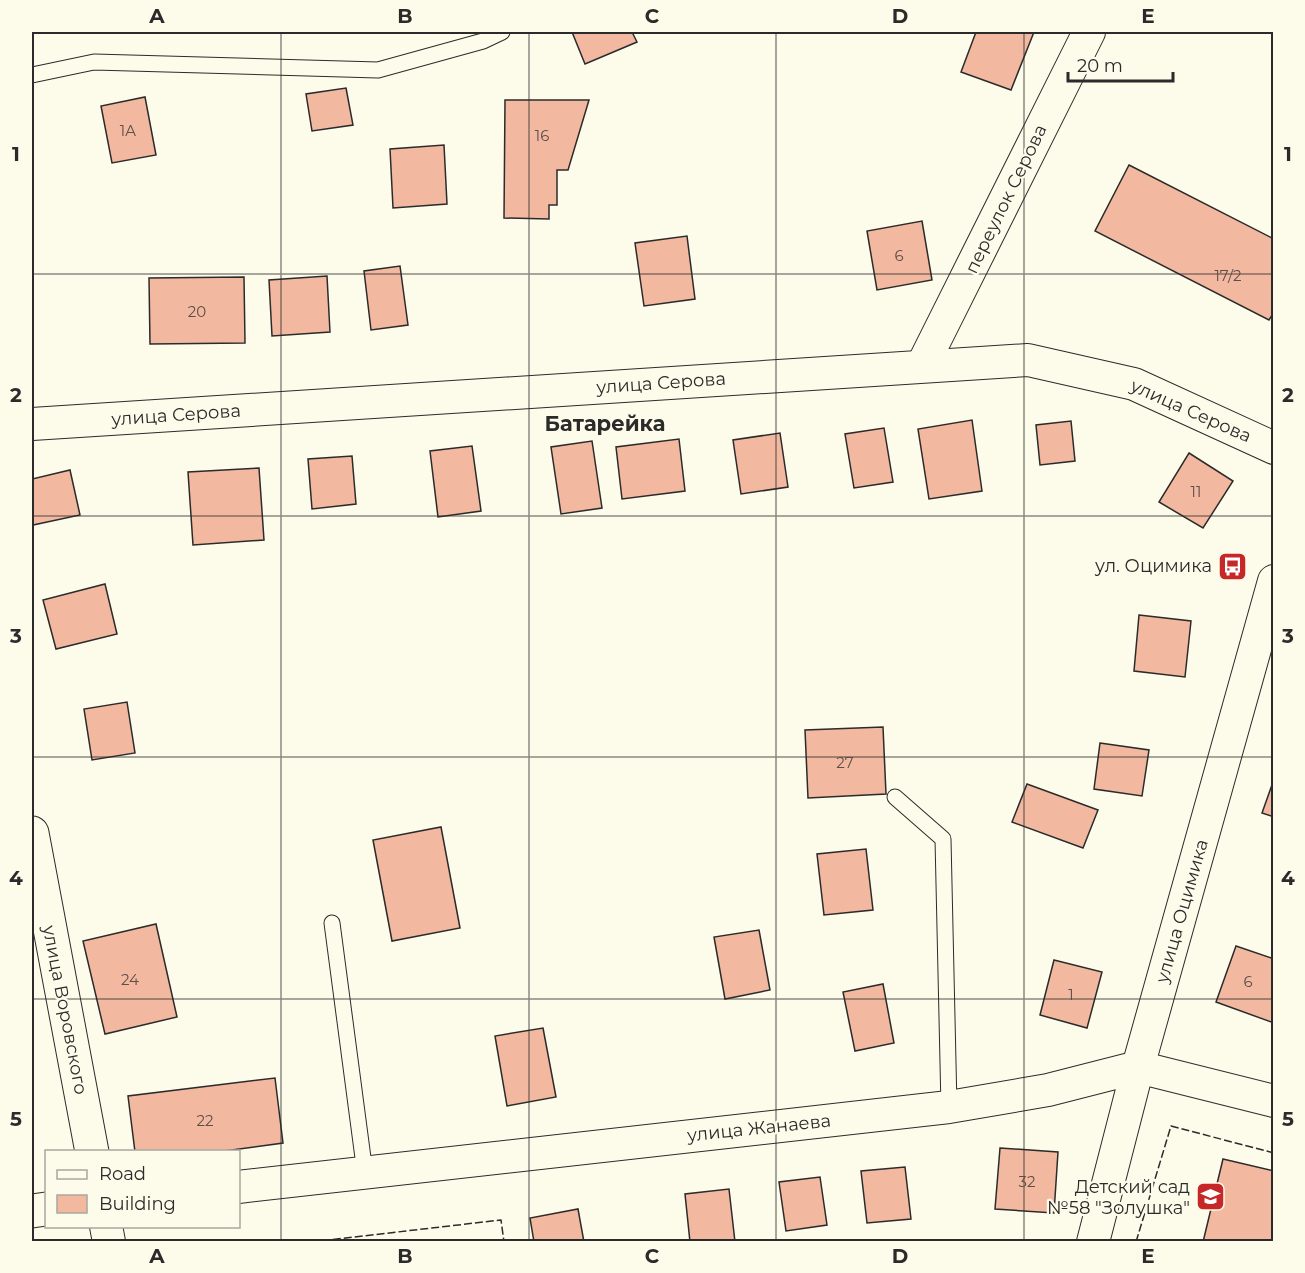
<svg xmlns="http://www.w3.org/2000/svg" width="1305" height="1273" font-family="Montserrat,sans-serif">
	<rect width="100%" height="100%" fill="#fdfbea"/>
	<g fill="#f2b8a0" stroke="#2b2b2b" stroke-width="1.5">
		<polygon points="572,32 632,32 637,42 585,64"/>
		<polygon points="976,32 1034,32 1011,90 961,72"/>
		<polygon points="346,88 353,125 312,131 306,94"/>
		<polygon points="145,97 156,155 112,163 101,106"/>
		<polygon points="505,100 589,100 568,170 557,170 557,205 549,205 549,219 504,218"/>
		<polygon points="444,145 447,204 393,208 390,149"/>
		<polygon points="1129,165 1274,239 1274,312 1269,320 1095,231"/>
		<polygon points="922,221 932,280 877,290 867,231"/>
		<polygon points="687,236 695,299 644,306 635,243"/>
		<polygon points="400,266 408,325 371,330 364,271"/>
		<polygon points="327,276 330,332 272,336 269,280"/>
		<polygon points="244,277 245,343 150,344 149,278"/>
		<polygon points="972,420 982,491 929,499 918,429"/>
		<polygon points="1071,421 1075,461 1040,465 1036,425"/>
		<polygon points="884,428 893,482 854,488 845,434"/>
		<polygon points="780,433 788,487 741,494 733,440"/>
		<polygon points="679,439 685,491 622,499 616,447"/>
		<polygon points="592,441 602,508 561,514 551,447"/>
		<polygon points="472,446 481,511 438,517 430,451"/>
		<polygon points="1189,453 1233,481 1203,528 1159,502"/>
		<polygon points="352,456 356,504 312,509 308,459"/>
		<polygon points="259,468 264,540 193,545 188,472"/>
		<polygon points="70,470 80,515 33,525 32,479"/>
		<polygon points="105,584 117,634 56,649 43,600"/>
		<polygon points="1139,615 1191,621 1185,677 1134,671"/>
		<polygon points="127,702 135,753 92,760 84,709"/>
		<polygon points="883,727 886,794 808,798 805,730"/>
		<polygon points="1100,743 1149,750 1142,796 1094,789"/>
		<polygon points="1274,779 1274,817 1262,813"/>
		<polygon points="1027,784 1098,810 1083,848 1012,822"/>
		<polygon points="441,827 460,928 392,941 373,840"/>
		<polygon points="866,849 873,910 824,915 817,854"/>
		<polygon points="156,924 177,1017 105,1034 83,941"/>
		<polygon points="759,930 770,990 725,999 714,937"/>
		<polygon points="1236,946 1274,959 1274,1023 1216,1002"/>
		<polygon points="1054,960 1102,972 1087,1028 1040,1015"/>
		<polygon points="883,984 894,1043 855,1051 843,992"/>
		<polygon points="543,1028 556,1097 507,1106 495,1036"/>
		<polygon points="275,1078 283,1143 217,1152 135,1152 128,1096"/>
		<polygon points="1000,1148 1058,1152 1054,1213 995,1209"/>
		<polygon points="1223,1159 1274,1171 1274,1242 1203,1242"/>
		<polygon points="905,1167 911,1219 867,1223 861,1171"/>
		<polygon points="820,1177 827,1225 786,1231 779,1182"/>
		<polygon points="729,1189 735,1242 690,1242 685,1194"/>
		<polygon points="578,1209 584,1242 534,1242 530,1218"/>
	</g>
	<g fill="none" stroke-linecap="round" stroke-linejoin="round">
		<defs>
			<g id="lane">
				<polyline points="32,75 94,62 378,70 483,41 502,32"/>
				<polyline points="895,797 943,839 949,1107"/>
				<polyline points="332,923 365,1173"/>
			</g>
			<g id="street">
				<polyline points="922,366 1089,32"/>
				<polyline points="32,424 1028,360 1134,384 1274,448"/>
				<polyline points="238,1187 949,1107 1048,1090 1138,1067 1274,1101"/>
				<polyline points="106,1226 109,1242"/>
				<polyline points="1093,1242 1138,1067 1274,581"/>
			</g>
			<g id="secondary">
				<polyline points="32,833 92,1152"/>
				<polyline points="32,1211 46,1209"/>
			</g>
		</defs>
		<use href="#lane" stroke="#2b2b2b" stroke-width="17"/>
		<use href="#street" stroke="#2b2b2b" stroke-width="34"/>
		<use href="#secondary" stroke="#2b2b2b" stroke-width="35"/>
		<use href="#lane" stroke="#fdfbea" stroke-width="15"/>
		<use href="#street" stroke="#fdfbea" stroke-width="32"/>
		<use href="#secondary" stroke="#fdfbea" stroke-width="33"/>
		<g stroke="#2b2b2b" stroke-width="1.5" stroke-dasharray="8 3" stroke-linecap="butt">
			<polyline points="311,1242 501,1220 504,1242"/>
			<polyline points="1136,1242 1171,1126 1274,1153"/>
		</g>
	</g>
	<path fill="none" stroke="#2b2b2b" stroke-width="1.5" stroke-opacity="0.55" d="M281,32V1242M529,32V1242M776,32V1242M1024,32V1242M32,274H1274M32,516H1274M32,757H1274M32,999H1274"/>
	<defs>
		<symbol id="bus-square" viewBox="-11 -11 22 22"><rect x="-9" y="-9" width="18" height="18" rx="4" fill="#c62828" stroke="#fdfbea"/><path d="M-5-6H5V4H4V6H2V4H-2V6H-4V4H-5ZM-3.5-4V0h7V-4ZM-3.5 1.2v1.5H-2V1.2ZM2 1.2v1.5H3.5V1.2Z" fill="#fff"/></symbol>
		<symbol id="school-square" viewBox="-11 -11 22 22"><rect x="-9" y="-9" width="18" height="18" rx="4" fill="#c62828" stroke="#fdfbea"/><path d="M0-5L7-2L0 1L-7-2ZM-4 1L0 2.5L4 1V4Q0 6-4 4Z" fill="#fff"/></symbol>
	</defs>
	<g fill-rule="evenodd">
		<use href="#bus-square" x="1216" y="550" width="33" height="33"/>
		<use href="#school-square" x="1194" y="1180" width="33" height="33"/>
	</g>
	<g text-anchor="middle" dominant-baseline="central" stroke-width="4.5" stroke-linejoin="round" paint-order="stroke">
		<g font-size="15" fill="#5d4e48">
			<text x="128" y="130">1А</text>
			<text x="542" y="135">16</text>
			<text x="899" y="255">6</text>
			<text x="1228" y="275">17/2</text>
			<text x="197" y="311">20</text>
			<text x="1196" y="491">11</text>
			<text x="845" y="762">27</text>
			<text x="130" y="979">24</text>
			<text x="1248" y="981">6</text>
			<text x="1071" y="994">1</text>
			<text x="205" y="1120">22</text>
			<text x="1027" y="1181">32</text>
		</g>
		<g font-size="18" fill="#2b2b2b" stroke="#fdfbea">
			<text transform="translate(1006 199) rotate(-64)">переулок Серова</text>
			<text transform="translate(661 383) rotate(-4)">улица Серова</text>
			<text transform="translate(1191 411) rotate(24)">улица Серова</text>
			<text transform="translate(176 415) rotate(-4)">улица Серова</text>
			<text transform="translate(1182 911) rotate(-74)">улица Оцимика</text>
			<text transform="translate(65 1010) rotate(79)">улица Воровского</text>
			<text transform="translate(759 1128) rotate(-6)">улица Жанаева</text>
		</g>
		<g font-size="18" fill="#2b2b2b" stroke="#fdfbea" text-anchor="end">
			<text x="1212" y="566">ул. Оцимика</text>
			<text x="1190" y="1187">Детский сад<tspan x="1190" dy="21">№58 "Золушка"</tspan></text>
		</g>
		<g font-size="21" font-weight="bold" fill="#2b2b2b" stroke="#fdfbea">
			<text x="605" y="423">Батарейка</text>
		</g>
	</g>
	<rect width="1305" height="1273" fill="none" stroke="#fdfbea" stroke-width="66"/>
	<rect x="45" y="1150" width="195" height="78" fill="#fdfbea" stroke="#a9a89e" stroke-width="1.5"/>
	<rect x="57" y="1170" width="30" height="9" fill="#fdfbea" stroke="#a9a89e" stroke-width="1.5"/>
	<text x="99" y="1180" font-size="18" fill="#2b2b2b">Road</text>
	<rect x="57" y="1195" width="30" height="18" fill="#f2b8a0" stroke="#a9a89e" stroke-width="1.5"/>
	<text x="99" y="1210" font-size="18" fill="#2b2b2b">Building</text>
	<path d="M1068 72v9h105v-9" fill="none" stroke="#2b2b2b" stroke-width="3"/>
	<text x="1077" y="72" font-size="18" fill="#2b2b2b" stroke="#fdfbea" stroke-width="4.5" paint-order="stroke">20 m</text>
	<rect x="33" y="33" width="1239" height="1207" fill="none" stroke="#2b2b2b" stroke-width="2"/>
	<g font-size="20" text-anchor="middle" font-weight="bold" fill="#2b2b2b">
		<text x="157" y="23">A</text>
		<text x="405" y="23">B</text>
		<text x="652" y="23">C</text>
		<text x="900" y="23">D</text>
		<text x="1148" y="23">E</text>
		<text x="16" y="161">1</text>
		<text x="1288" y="161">1</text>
		<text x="16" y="402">2</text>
		<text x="1288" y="402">2</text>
		<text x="16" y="643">3</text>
		<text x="1288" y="643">3</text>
		<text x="16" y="885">4</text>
		<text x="1288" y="885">4</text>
		<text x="16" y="1126">5</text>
		<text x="1288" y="1126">5</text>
		<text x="157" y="1263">A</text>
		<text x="405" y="1263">B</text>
		<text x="652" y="1263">C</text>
		<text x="900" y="1263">D</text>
		<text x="1148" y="1263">E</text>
	</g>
</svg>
